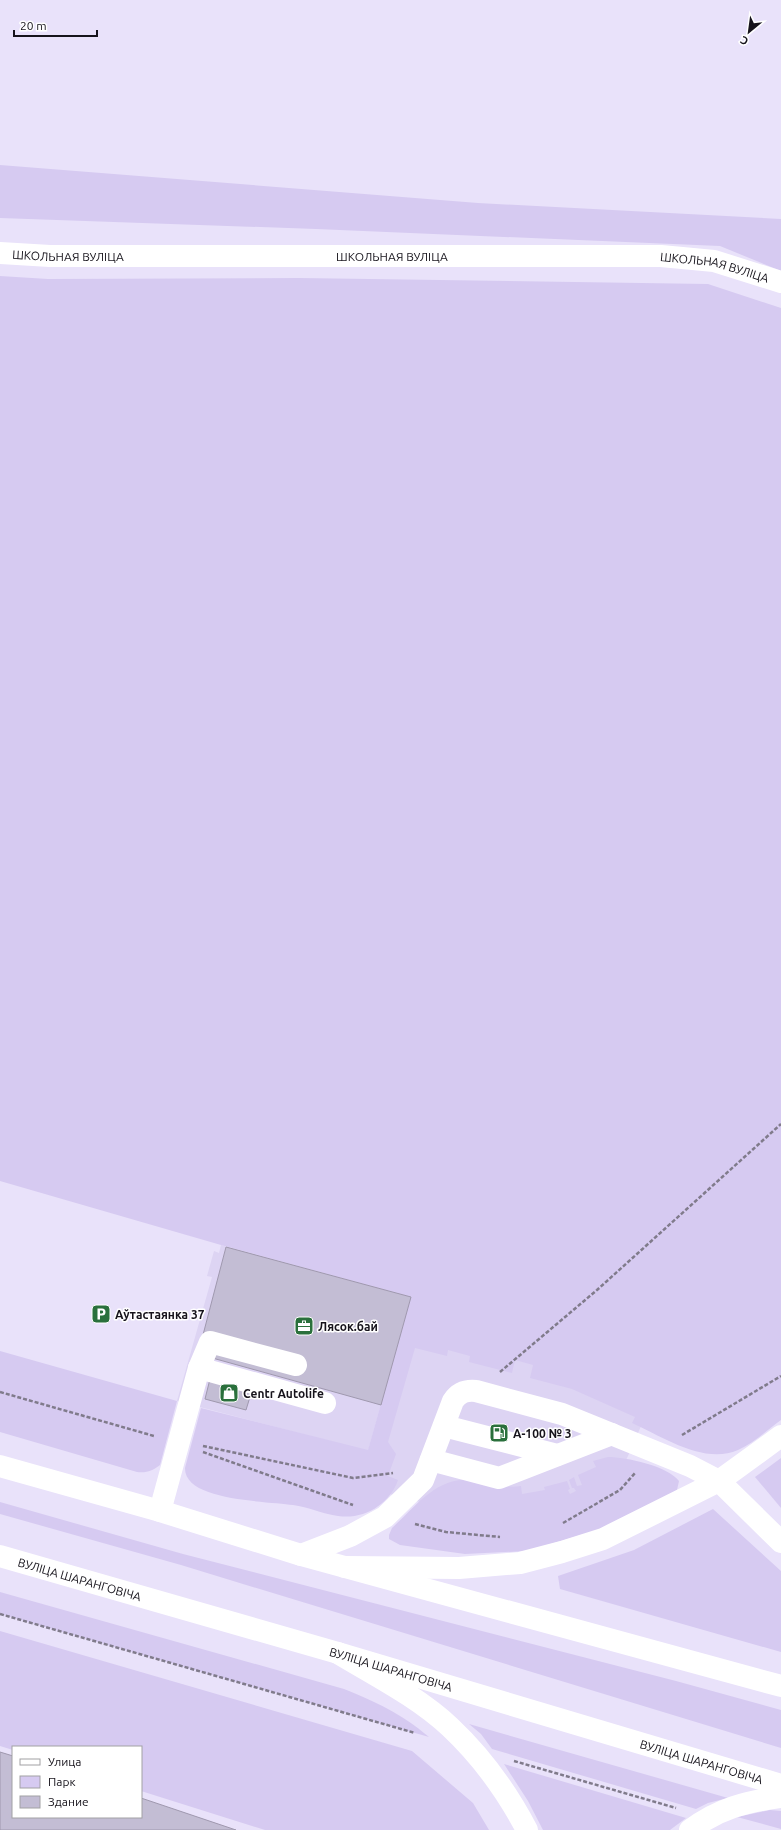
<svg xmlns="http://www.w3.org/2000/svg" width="781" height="1830" font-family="Ubuntu,sans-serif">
	<rect width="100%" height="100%" fill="#e9e2fa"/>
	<g fill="#ddd4f3">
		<polygon points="221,1245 411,1297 368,1451 177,1401 212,1277 207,1276 214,1251 219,1253"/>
		<polygon points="416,1325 652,1401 617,1481 579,1500 420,1502 370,1489"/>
	</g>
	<g fill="#d6caf1">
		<polygon points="0,165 478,203 781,219 781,271 720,246 316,229 0,218"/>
		<path d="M0,276L48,279L299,278L708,284L781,308V1420C767,1430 754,1443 738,1450C704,1465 663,1437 632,1423L635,1417L572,1389L530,1378L533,1365L515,1360L512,1373L469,1362L470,1356L448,1350L447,1356L415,1348L388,1442L396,1454L388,1476L398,1480C390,1504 364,1520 338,1516C323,1514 308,1507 293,1505C270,1501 184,1502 185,1468L201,1408L368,1450L411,1297L221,1245L0,1181Z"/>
		<path d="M0,1351L177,1401L160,1465C152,1471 147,1473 137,1472L0,1432Z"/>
		<path d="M608,1457C626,1457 668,1466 679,1481L677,1490L625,1522L527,1551L465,1554L400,1545L389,1539V1535L392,1528C412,1510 435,1479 465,1480C485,1481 501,1489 521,1486L522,1494L545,1490L544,1487L567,1481L570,1489L568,1490L570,1494L576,1491L574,1488H572L569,1480L574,1477L577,1486L582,1485L578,1475L596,1467L593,1461Z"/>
		<polygon points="781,1458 781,1508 755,1477"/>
		<polygon points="0,1502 183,1554 676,1681 781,1710 781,1748 181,1565 0,1514"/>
		<polygon points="713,1509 781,1571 781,1652 560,1589 558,1576 634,1550"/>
		<path d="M0,1592L344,1689C378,1703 400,1713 429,1737L0,1614Z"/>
		<polygon points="0,1631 412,1751 473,1803 489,1830 265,1830 141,1791 141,1747 13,1747 13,1750 0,1746"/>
		<polygon points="469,1724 728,1798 708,1803 696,1809 492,1749 481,1734"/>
		<polygon points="504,1764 686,1818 670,1830 543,1830 528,1801"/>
		<polygon points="770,1810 781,1811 781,1829 737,1817"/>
	</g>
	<g fill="#c3bdd4" stroke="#9f98ae">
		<polygon points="226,1247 411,1297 381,1405 198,1354"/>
		<polygon points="211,1375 253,1387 246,1410 205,1399"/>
		<polygon points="0,1752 13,1756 13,1817 141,1817 141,1798 236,1830 0,1830"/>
	</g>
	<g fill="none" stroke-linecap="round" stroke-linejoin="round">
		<g stroke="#807b8b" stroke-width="2.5" stroke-dasharray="4 2" stroke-linecap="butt">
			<polyline points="500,1372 597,1290 781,1124"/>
			<polyline points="0,1392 154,1436"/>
			<polyline points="682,1435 781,1376"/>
			<polyline points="203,1446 353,1478 393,1473"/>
			<polyline points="203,1452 353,1505"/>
			<polyline points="563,1523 620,1490 636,1472"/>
			<polyline points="415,1524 446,1532 500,1537"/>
			<polyline points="0,1614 415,1733"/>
			<polyline points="514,1761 676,1808"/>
		</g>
		<g stroke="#fff" stroke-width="22">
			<path id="s1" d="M0,253L50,256H661L714,261L781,282"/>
			<polyline points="199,1368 210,1342 296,1365"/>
			<polyline points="444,1426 557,1455"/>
			<polyline points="431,1460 499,1478 612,1434"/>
			<polyline points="160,1511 199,1368 325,1403"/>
			<path d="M301,1555L350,1536L385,1517L423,1480L453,1401C459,1392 466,1390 476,1391L562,1414L690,1466L719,1481L781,1542"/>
		</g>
		<g stroke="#fff" stroke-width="22">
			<polyline points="0,1466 160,1511 301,1555 781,1686"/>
			<path id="s2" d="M0,1556L338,1653L781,1785"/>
		</g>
		<g stroke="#fff" stroke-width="22">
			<polyline points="345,1567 459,1568 520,1563 562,1552 603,1539 719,1481 781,1436"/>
			<path d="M338,1653C376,1676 418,1697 450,1727C482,1757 507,1792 527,1830"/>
			<path d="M690,1830C720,1808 745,1802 781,1797"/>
		</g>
	</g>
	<defs>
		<symbol id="parking-square" viewBox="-11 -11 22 22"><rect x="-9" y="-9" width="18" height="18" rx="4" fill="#2a703c" stroke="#fff"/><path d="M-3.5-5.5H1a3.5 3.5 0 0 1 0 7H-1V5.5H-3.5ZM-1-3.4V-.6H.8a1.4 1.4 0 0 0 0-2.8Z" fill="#fff"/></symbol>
		<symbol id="office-square" viewBox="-11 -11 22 22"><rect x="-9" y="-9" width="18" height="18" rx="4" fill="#2a703c" stroke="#fff"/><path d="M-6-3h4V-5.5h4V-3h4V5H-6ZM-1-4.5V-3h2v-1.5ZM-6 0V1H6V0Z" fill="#fff"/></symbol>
		<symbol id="shop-square" viewBox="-11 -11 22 22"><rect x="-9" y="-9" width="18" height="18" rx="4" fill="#2a703c" stroke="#fff"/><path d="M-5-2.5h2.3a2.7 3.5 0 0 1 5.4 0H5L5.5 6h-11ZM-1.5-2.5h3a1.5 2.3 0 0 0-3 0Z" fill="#fff"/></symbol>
		<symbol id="fuel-square" viewBox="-11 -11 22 22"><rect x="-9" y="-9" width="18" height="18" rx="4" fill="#2a703c" stroke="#fff"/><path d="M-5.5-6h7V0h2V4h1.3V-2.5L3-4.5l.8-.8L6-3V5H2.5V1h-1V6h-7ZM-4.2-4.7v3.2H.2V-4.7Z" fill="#fff"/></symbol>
	</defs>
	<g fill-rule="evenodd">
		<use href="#parking-square" x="90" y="1303" width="22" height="22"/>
		<use href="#office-square" x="293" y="1315" width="22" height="22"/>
		<use href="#shop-square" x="218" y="1382" width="22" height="22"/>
		<use href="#fuel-square" x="488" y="1422" width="22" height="22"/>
	</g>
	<g text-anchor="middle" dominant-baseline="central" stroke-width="3" stroke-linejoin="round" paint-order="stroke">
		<g font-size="12" fill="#16131b" stroke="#fff">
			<text stroke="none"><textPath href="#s1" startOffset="68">ШКОЛЬНАЯ ВУЛІЦА</textPath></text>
			<text stroke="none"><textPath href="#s1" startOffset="392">ШКОЛЬНАЯ ВУЛІЦА</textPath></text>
			<text stroke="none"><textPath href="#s1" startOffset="716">ШКОЛЬНАЯ ВУЛІЦА</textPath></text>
			<text stroke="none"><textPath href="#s2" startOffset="83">ВУЛІЦА ШАРАНГОВІЧА</textPath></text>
			<text stroke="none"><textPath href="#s2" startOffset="407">ВУЛІЦА ШАРАНГОВІЧА</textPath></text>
			<text stroke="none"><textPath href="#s2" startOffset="731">ВУЛІЦА ШАРАНГОВІЧА</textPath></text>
		</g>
		<g font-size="12" font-weight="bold" fill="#16131b" stroke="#fff" text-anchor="start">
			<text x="115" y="1314">Аўтастаянка 37</text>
			<text x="318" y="1326">Лясок.бай</text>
			<text x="243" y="1393">Centr Autolife</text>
			<text x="513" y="1433">А-100 № 3</text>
		</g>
	</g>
	<rect x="12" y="1746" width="130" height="72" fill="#ffffff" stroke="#a2a1a4"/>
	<rect x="20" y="1759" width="20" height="6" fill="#ffffff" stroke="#a2a1a4"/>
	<text x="48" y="1766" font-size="12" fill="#16131b">Улица</text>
	<rect x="20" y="1776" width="20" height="12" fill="#d6caf1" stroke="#a2a1a4"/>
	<text x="48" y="1786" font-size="12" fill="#16131b">Парк</text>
	<rect x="20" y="1796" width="20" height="12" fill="#c3bdd4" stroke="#a2a1a4"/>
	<text x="48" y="1806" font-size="12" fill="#16131b">Здание</text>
	<g transform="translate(749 32) rotate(209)" stroke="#ffffff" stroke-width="3" paint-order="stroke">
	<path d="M0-3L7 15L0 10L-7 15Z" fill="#16131b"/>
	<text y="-6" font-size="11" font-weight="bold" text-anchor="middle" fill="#16131b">С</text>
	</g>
	<path d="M14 30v6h83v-6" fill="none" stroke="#16131b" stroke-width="2"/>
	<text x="20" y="30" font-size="12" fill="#16131b" stroke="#ffffff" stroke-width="3" paint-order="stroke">20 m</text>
</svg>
